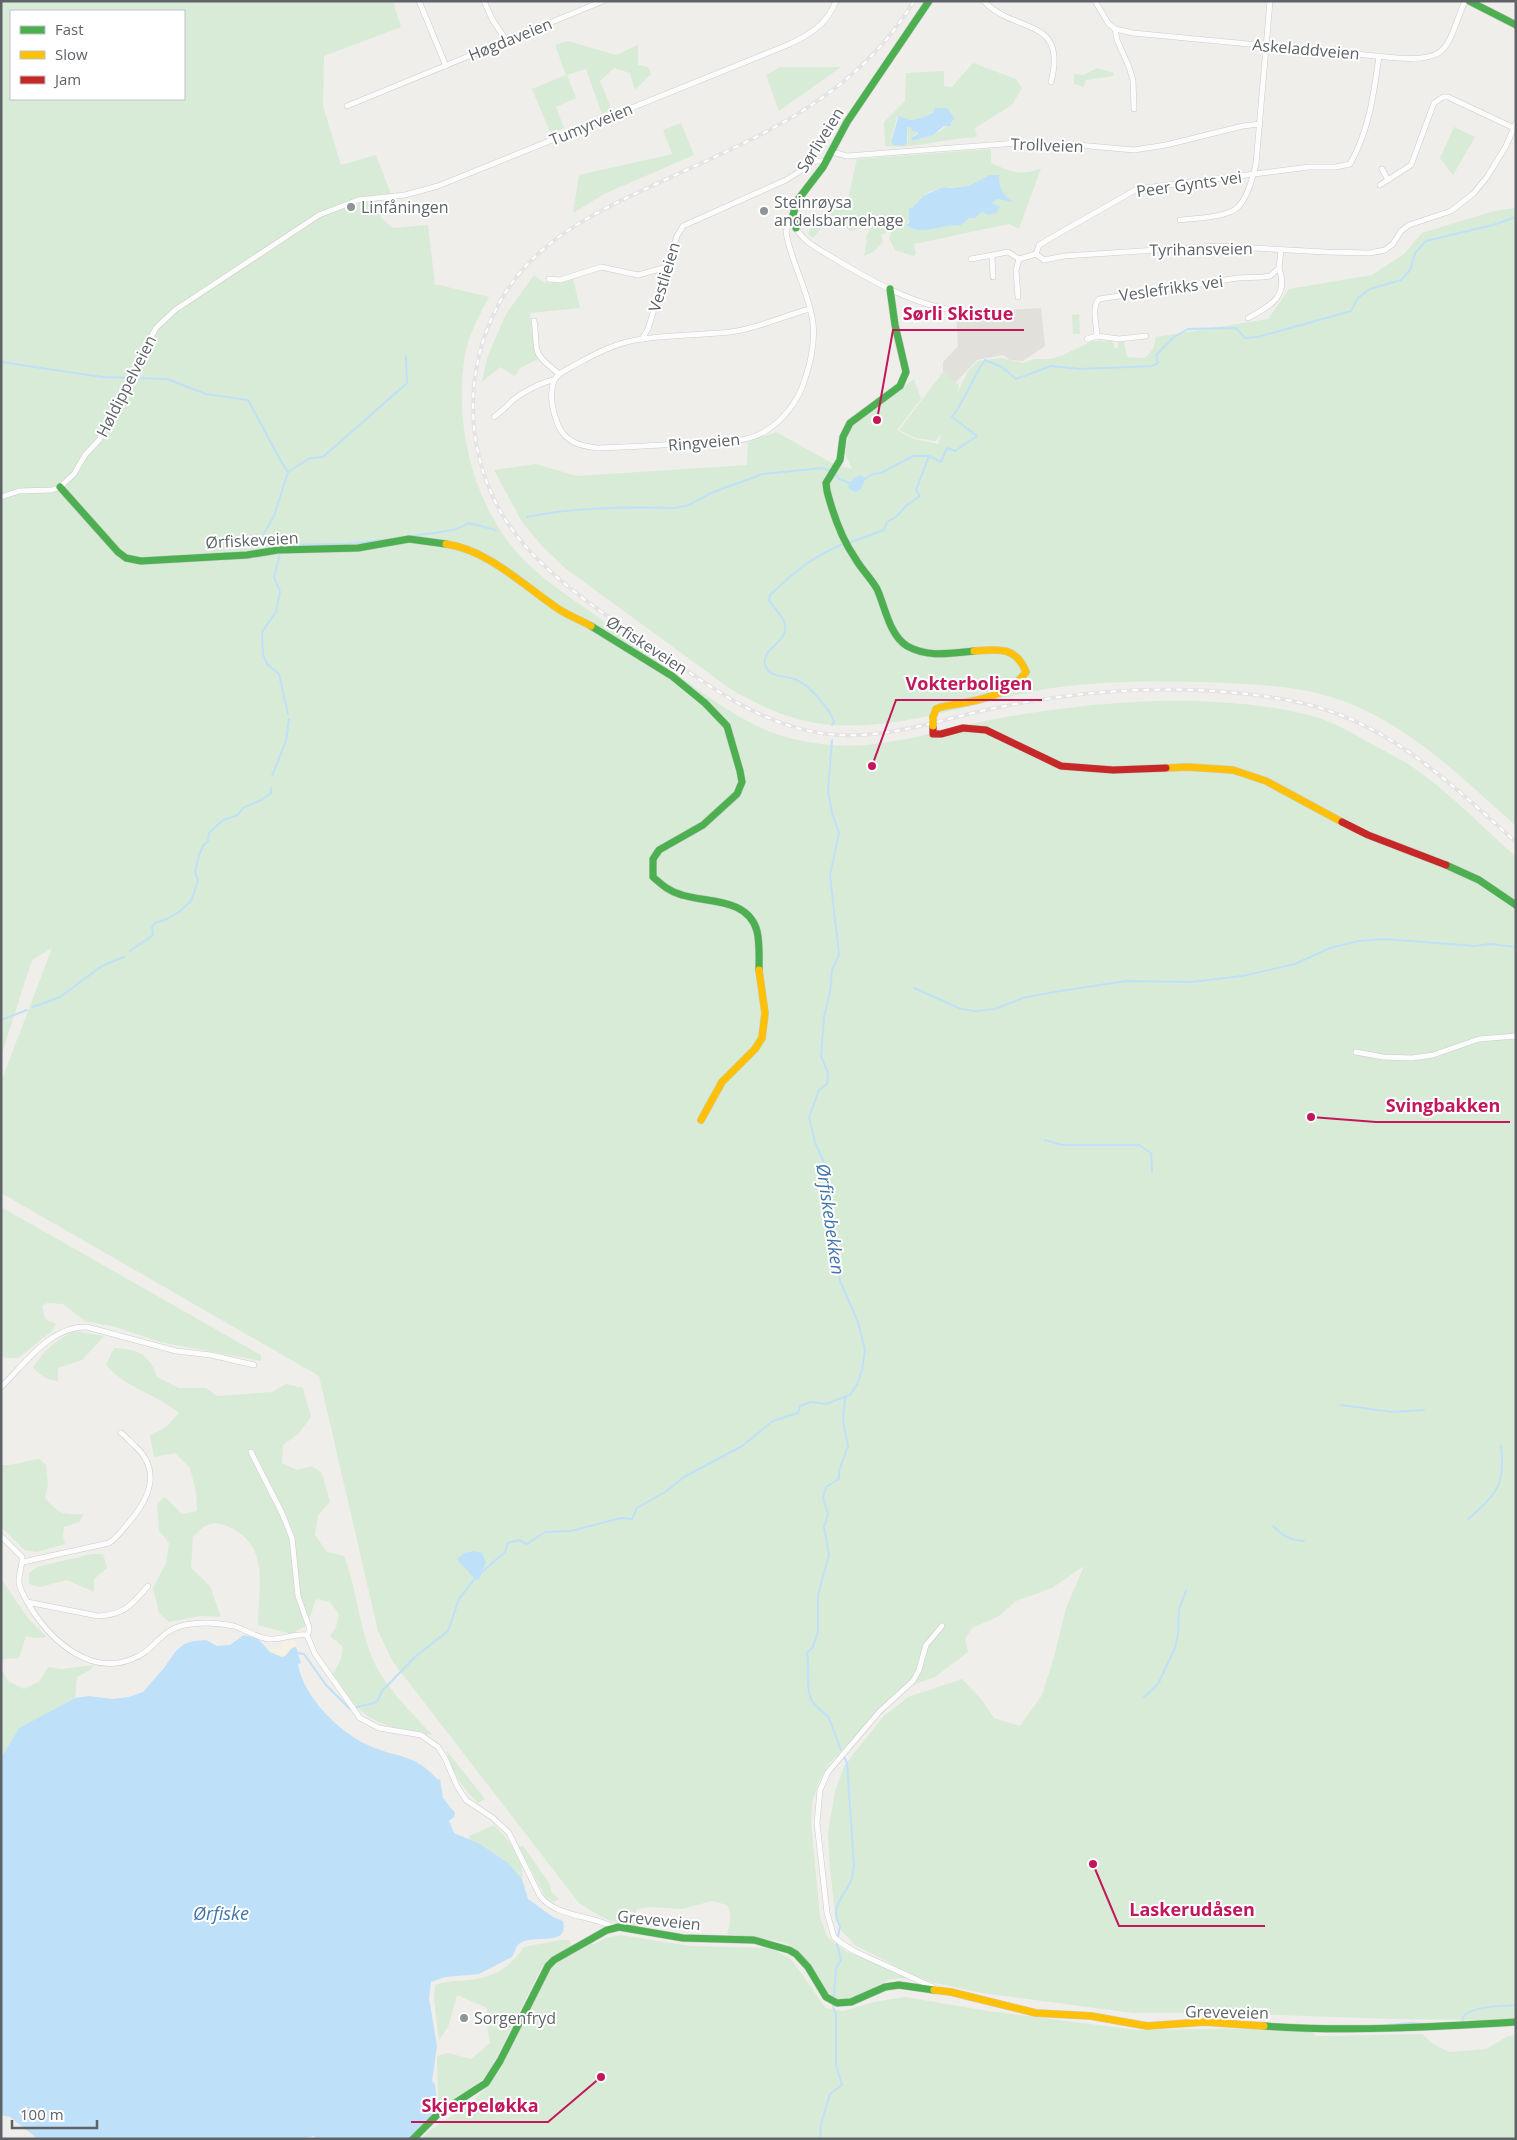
<svg xmlns="http://www.w3.org/2000/svg" width="1517" height="2140" font-family="'Open Sans',sans-serif">
	<rect width="100%" height="100%" fill="#efeeea"/>
	<polygon fill="#e2e0da" points="1041,308 1045,346 1023,361 1010,360 1003,355 977,360 955,383 943,372 943,362 958,346 956,313"/>
	<g fill="#d8ebd6" fill-rule="evenodd">
		<path d="M1,1H393L401,27L324,56L323,106L341,165L376,155L392,197L377,199L381,218L393,228L428,225L435,284L489,297C480,315 468,335 465,355C453,425 474,510 525,561C544,580 568,596 591,612C613,628 635,645 658,661C695,687 733,718 776,734C793,740 812,743 830,745C885,750 941,729 995,719C1095,701 1204,691 1305,714C1327,719 1349,731 1368,742C1386,752 1406,761 1422,774C1454,797 1486,830 1516,857V2018L1486,2020L1394,2019L1221,2013H1133L982,1993L935,1983L915,1976L855,1945L841,1930L835,1914L829,1859L828,1832L835,1792L844,1766L883,1717L908,1697L962,1679L982,1700L994,1718L1020,1726L1042,1695L1054,1657L1066,1608L1084,1566L1052,1588L1016,1601L999,1616L972,1628L965,1639L968,1652L935,1677L898,1690L829,1764L819,1781L812,1803L811,1823L820,1918L828,1938L847,1952L920,1979C909,1979 896,1977 886,1981C871,1988 858,2001 841,2000C820,1998 807,1955 787,1944C777,1939 740,1937 727,1934C730,1923 733,1916 727,1905L712,1901L682,1909L649,1907L637,1909L635,1914L639,1918L651,1922L650,1926C622,1929 601,1918 579,1903L393,1662L378,1631L319,1376L1,1193V1082L52,948L32,960L1,1056ZM11,11H184V99H11Z"/>
		<polygon points="568,41 616,55 638,45 638,65 648,67 651,74 635,90 630,73 614,68 600,81 612,110 602,114 586,69 567,75 576,98 556,107 564,128 551,134 532,89 566,75 555,45"/>
		<path d="M973,63L1016,79L1022,88L1012,105L975,128L977,137C946,138 916,149 885,146L884,122L905,101L906,73L944,71V86L952,87ZM942,109H947L955,119L939,132L913,141L911,140L914,135L918,134V132L907,126L908,142L905,145L891,139L897,118L900,115L904,119L920,120Z"/>
		<polygon points="781,67 841,67 779,111 766,75"/>
		<polygon points="1097,68 1114,73 1113,76 1086,80 1084,87 1074,84 1074,74 1084,75"/>
		<polygon points="681,123 694,155 604,194 573,213 579,175 672,154 663,130"/>
		<polygon points="1454,127 1475,137 1453,175 1440,158"/>
		<path d="M991,149V163C1009,171 1023,177 1041,168L1019,229L1009,224L914,244L916,254L913,256L895,250L889,238L892,230L881,235L883,242L873,252L864,256L867,240L866,237L873,224L851,231L835,221L830,225L821,228L813,238L808,234C809,228 834,207 840,199L844,201L848,199L857,159ZM986,178L998,181L1004,195L1012,202L997,199L992,203L996,206L969,218L960,226C943,223 921,238 906,225C912,219 909,207 923,196C936,186 952,188 968,186C974,185 980,181 986,178Z"/>
		<path d="M1516,208V826C1463,779 1413,728 1346,702C1301,685 1252,684 1204,682C1154,681 1102,681 1052,688C978,700 898,733 823,724C790,720 757,705 729,688L565,568L542,546L522,522L494,470L536,464L577,476L747,465L748,442L776,432L834,464L852,469L845,453L850,428L859,418L914,379L921,399L897,430L914,439L938,444L941,434L936,441L916,438L899,430L943,372L959,385L958,392L968,371L978,361L1001,358L1023,363L1034,359H1050L1061,356L1092,341H1112L1115,348H1118V342H1124L1127,357L1145,358L1153,349L1156,337L1268,319L1289,289L1372,275L1404,254L1422,233L1494,211Z"/>
		<path d="M534,275C546,287 557,283 573,279L580,308L530,313C532,328 532,346 538,359L520,368L515,376L500,367L482,382L487,358L506,314Z"/>
		<polygon points="1079,314 1080,334 1073,334 1072,315"/>
		<polygon points="1,1207 261,1355 261,1361 160,1342 116,1327 85,1321 63,1304 47,1303 42,1306 45,1319 56,1324 53,1330 18,1358 5,1358 1,1354"/>
		<path d="M73,1331L104,1336L82,1360L58,1368V1381C47,1380 40,1375 33,1368C43,1351 56,1341 73,1331Z"/>
		<path d="M114,1348C137,1349 150,1354 157,1377L179,1388H206L217,1396L272,1392L286,1384L303,1388L311,1417L298,1434L283,1445L282,1463L297,1470L312,1466L322,1473L330,1502L318,1515L315,1535L327,1552L344,1556C358,1591 361,1644 380,1673C394,1696 414,1715 432,1735C408,1731 377,1727 359,1709C349,1699 342,1685 333,1674L341,1659L343,1647L330,1636L336,1627L339,1614L330,1602L316,1599L307,1625L291,1634L258,1625C258,1588 271,1546 229,1527C212,1519 204,1525 193,1537L191,1568L210,1586L221,1617L200,1616L169,1622L159,1613L153,1588L166,1563L169,1543L159,1531L157,1504L165,1497L182,1514L197,1511L196,1492L190,1468L175,1453L154,1457L150,1436L167,1426L179,1413C156,1394 126,1388 106,1365Z"/>
		<path d="M39,1459L46,1465L48,1484L45,1498C59,1514 63,1515 84,1514L79,1522L64,1527L63,1536L65,1544L37,1552L25,1550L1,1527V1465C16,1466 25,1460 39,1459Z"/>
		<polygon points="92,1554 103,1554 107,1568 94,1579 94,1592 67,1580 40,1587 29,1584 29,1573 37,1567"/>
		<polygon points="1,1579 28,1618 47,1637 36,1638 26,1636 19,1658 4,1659 1,1669"/>
		<polygon points="94,1665 90,1670 77,1677 75,1698 19,1728 1,1758 1,1669 9,1682 24,1689 39,1682 48,1667 62,1669"/>
		<path d="M446,1750L485,1799L478,1803C460,1785 453,1773 446,1750Z"/>
		<path d="M494,1825C507,1837 525,1860 522,1879C507,1862 491,1849 469,1840V1836Z"/>
		<polygon points="523,1846 549,1883 552,1893 559,1899 553,1902 545,1896 519,1847"/>
		<polygon points="620,1935 691,1946 771,1948 791,1959 826,2008 843,2011 874,2002 905,1997 988,2011 1137,2030 1268,2028 1312,2031 1315,2036 1422,2034 1432,2043 1449,2052 1486,2049 1508,2036 1516,2035 1516,2139 421,2139 430,2130 470,2104 485,2089 501,2063 551,1967 593,1941 592,1945 606,1938"/>
		<path d="M561,1940H570L571,1949L542,1967L487,2076L467,2091L438,2109L437,2056L448,2053L471,2059L490,2043L487,2026V2008L457,1995L448,2027L439,2040L434,2000L435,1985C450,1979 466,1982 481,1978C501,1974 513,1962 524,1947Z"/>
	</g>
	<polygon fill="#f6f1e1" points="294,1640 296,1647 292,1648 285,1656 282,1657 270,1652 271,1649 282,1649 282,1642"/>
	<g fill="#bfe0f9">
		<path d="M935,108H947L955,119L950,123L951,126H944L933,135L912,141L911,138L918,134V132L911,131L912,128L907,127V143L904,146L894,145L891,142L899,115C910,124 922,118 933,113Z"/>
		<path d="M990,175H999C998,185 1003,196 1012,201V202L997,199L992,203L1000,207L996,213L988,215L982,212L975,218H969L960,226C942,223 922,238 906,225L909,223V208H912L923,196L943,187L950,188L969,186Z"/>
		<polygon points="861,475 865,479 861,489 856,492 849,489 848,486 854,478"/>
		<path d="M474,1551L482,1553L486,1562L479,1580L474,1579C469,1570 462,1567 457,1559L464,1553Z"/>
		<path d="M244,1635L258,1639L270,1652L282,1657L285,1656L292,1648L296,1647L301,1663L298,1664C303,1697 341,1734 370,1746C400,1759 414,1753 438,1780L440,1779L443,1798L455,1813L454,1817L449,1821L454,1833L480,1844L508,1863L522,1879L528,1899L553,1917L563,1921C570,1950 528,1931 517,1946C515,1949 514,1954 512,1957L479,1974L445,1977L431,1982L429,1998L437,2046L432,2081L435,2084L438,2109L408,2139H318L313,2136L302,2139H38L10,2117L1,2115V1758L19,1728L75,1698L89,1696L112,1699L129,1697L143,1692L164,1668L175,1652L184,1644L194,1641L206,1640L217,1646L230,1645Z"/>
	</g>
	<g fill="none" stroke-linecap="round" stroke-linejoin="round">
		<g stroke="#bfe0f9" stroke-width="2">
			<polyline points="1,362 102,377 167,379 206,394 248,400 281,461 288,472 274,516 261,539 265,545 347,544 383,540"/>
			<polyline points="288,472 310,458 323,457 407,383 406,356"/>
			<polyline points="835,474 839,479 850,483"/>
			<polyline points="865,479 873,474 881,473 913,456 929,456"/>
			<path d="M527,517C576,507 627,507 676,508L689,505L711,493L763,474L823,468L831,471"/>
			<path d="M410,536C430,533 453,533 469,523L496,530"/>
			<path d="M848,543L884,530L887,522L897,516L907,505L920,496L916,490L929,456L941,462L947,448L955,451L977,436L952,417C966,399 972,378 985,360L1002,367L1016,379L1051,366L1080,369L1152,366L1158,363L1156,355L1174,337L1188,329L1236,328L1245,338L1258,337L1351,311L1358,298L1370,289L1401,280L1410,270L1415,253L1426,241L1493,225L1516,217"/>
			<polyline points="280,553 274,577 280,592 276,612 262,632 263,654 267,664 279,674 288,714"/>
			<path d="M832,725L834,722C830,709 810,686 797,680C787,675 772,679 766,667C758,649 789,643 785,625C783,615 774,609 769,600L770,595C794,572 812,557 843,544"/>
			<polyline points="272,776 286,741 289,719"/>
			<path d="M130,951C138,945 145,941 153,935L152,927L155,923L167,919L179,912L191,901L198,881L195,872L199,855L203,846L208,841L209,833L223,820L238,815L243,808L261,800L271,793V788"/>
			<polyline points="914,988 961,1009 975,1011 995,1009 1023,998 1054,992 1126,981 1192,982 1242,976 1295,964 1330,948 1358,941 1384,939 1475,946 1490,944 1516,947"/>
			<polyline points="33,1007 60,997 102,966 124,957"/>
			<polyline points="1,1020 27,1010"/>
			<polyline points="1045,1140 1062,1145 1139,1145 1151,1153 1152,1172"/>
			<polyline points="1341,1405 1393,1412 1424,1410"/>
			<path d="M1468,1519C1497,1495 1506,1483 1501,1446"/>
			<path d="M1273,1526C1283,1536 1290,1540 1304,1541"/>
			<polyline points="481,1573 505,1552 508,1543 519,1540 527,1544 545,1532 571,1531 621,1518 632,1519 637,1508 665,1492 684,1477 742,1446 773,1421 798,1413 800,1406 811,1402 826,1404 850,1395 857,1385 862,1370 865,1350 858,1322 840,1281 836,1243 829,1224 828,1172 815,1142 809,1117 819,1090 827,1084 828,1073 821,1056 824,1017 830,992 832,970 839,955 830,875 839,833 832,813 828,791 832,740"/>
			<polyline points="298,1653 304,1654 326,1685 350,1709 377,1702 382,1691 416,1656 448,1631 459,1599 476,1577"/>
			<polyline points="1144,1697 1158,1684 1175,1648 1178,1635 1179,1609 1186,1591"/>
			<path d="M841,1750L829,1718C824,1711 817,1709 812,1701C805,1688 810,1668 807,1653L813,1647L818,1631V1595L829,1555L824,1527L828,1514L823,1498L826,1487L839,1479V1471L848,1446L843,1421L845,1397"/>
			<path d="M838,1937L840,1926C828,1907 846,1895 852,1878C853,1875 853,1870 854,1866L847,1763L844,1757"/>
			<polyline points="834,1996 836,1968 841,1960 837,1944"/>
			<path d="M1462,2024C1462,2022 1462,2019 1464,2016C1471,2006 1504,2006 1516,2005"/>
			<polyline points="1387,2025 1411,2023 1425,2024"/>
			<polyline points="820,2139 821,2124 830,2094 842,2085 836,2065 836,2015 833,2006"/>
		</g>
		<defs>
			<g id="street">
				<polyline points="419,1 446,66"/>
				<polyline points="484,1 492,19 506,40"/>
				<path d="M984,1C1014,34 1068,16 1051,82"/>
				<polyline points="1095,1 1108,23 1115,29 1117,40 1129,67 1133,80 1134,109"/>
				<path d="M1115,29L1133,33L1397,58C1452,62 1446,45 1465,1"/>
				<polyline points="347,106 603,1"/>
				<polyline points="832,152 847,156 1017,143 1078,145 1134,150 1166,145 1243,126 1260,124"/>
				<polyline points="1382,169 1388,180"/>
				<polyline points="1380,185 1411,165 1434,103 1443,97 1448,97 1514,128"/>
				<path d="M794,220L788,225L786,232C791,263 809,291 813,323C815,341 811,361 805,379C799,400 783,421 764,432C745,443 719,442 697,443C664,445 631,447 598,448C581,446 566,443 558,425C553,412 549,394 554,381C557,373 568,369 575,365C596,353 618,342 642,339C671,335 701,335 730,332C757,329 783,316 810,309"/>
				<path d="M1180,220C1195,218 1227,218 1238,207C1248,197 1253,177 1256,164L1270,1"/>
				<path d="M796,228C804,243 821,250 835,259C872,281 917,307 961,311"/>
				<polyline points="1036,254 1044,260 1064,256 1218,246 1326,252 1370,253 1385,250 1393,244 1401,231 1409,225 1451,211 1474,193 1487,177 1506,146 1516,123"/>
				<path d="M1036,254L1039,245L1049,239L1137,189L1309,167H1336L1350,164C1369,131 1374,93 1379,56"/>
				<polyline points="992,256 993,277"/>
				<polyline points="971,259 1008,252 1019,259"/>
				<polyline points="549,279 560,280 601,267 638,275 667,267"/>
				<polyline points="1018,297 1016,270 1019,259 1036,254"/>
				<path d="M1248,318C1271,306 1289,296 1279,268"/>
				<path d="M534,321C536,330 535,341 537,350C539,360 552,367 559,374"/>
				<path d="M1097,336C1097,326 1091,307 1099,299L1238,278L1263,277L1270,276L1279,268L1281,250"/>
				<polyline points="642,339 648,329 677,236 683,226 786,180 816,161 827,161"/>
				<polyline points="1087,339 1097,336 1119,339 1146,336"/>
				<path d="M494,417C501,412 506,407 512,401C519,394 544,381 554,380"/>
				<path d="M1,497L19,491L52,490L60,487L74,474L85,455L100,439L116,402L156,328L175,310L319,215L358,200L405,195L438,186L785,46C808,36 827,25 836,1"/>
				<polyline points="1356,1052 1383,1057 1412,1058 1433,1055 1479,1039 1516,1036"/>
				<path d="M1,1387C26,1363 50,1326 87,1327L176,1351L211,1355L254,1365"/>
				<polyline points="251,1452 282,1513 292,1538 298,1596 309,1627 309,1631 307,1635"/>
				<path d="M1,1536L22,1557C23,1566 18,1574 19,1583C20,1592 28,1602 32,1610C53,1642 91,1676 132,1659C155,1651 159,1630 185,1625C200,1622 219,1623 234,1626C246,1630 257,1638 269,1639C282,1640 294,1633 307,1635L315,1654L360,1718L379,1728L421,1735L438,1747L445,1758L457,1786L466,1800L493,1818L509,1833L540,1896C558,1918 589,1914 613,1927"/>
				<path d="M23,1562L109,1543C118,1537 123,1529 130,1521C150,1498 161,1470 135,1446C130,1442 127,1437 121,1433"/>
				<path d="M27,1602L98,1616C125,1615 132,1604 148,1586"/>
				<polyline points="935,1988 854,1951 841,1943 834,1937 827,1913 817,1823 820,1790 828,1772 879,1712 913,1681 919,1670 926,1645 942,1626"/>
			</g>
			<g id="fast">
				<polyline points="1469,1 1516,25"/>
				<polyline points="796,228 793,215 797,201 823,167 847,122 929,1"/>
				<path d="M890,289L895,325L906,372L900,386L850,423L843,437L840,460L826,483L827,491C833,514 841,538 855,558C861,569 871,578 877,589C885,606 889,635 907,646C928,658 952,653 974,651"/>
				<polyline points="60,487 118,552 126,558 141,561 247,555 278,550 358,548 409,539 446,544"/>
				<path d="M591,626L672,676L705,703L727,726L740,771L742,782L737,794L703,825L659,850L653,859V877C662,885 670,892 682,895C708,903 748,898 757,931C760,944 759,957 759,970"/>
				<polyline points="1446,865 1479,880 1516,905"/>
				<path d="M1264,2026C1348,2032 1432,2027 1516,2022"/>
				<polyline points="413,2139 438,2114 486,2083 500,2061 548,1966 554,1960 607,1930 619,1927 683,1938 754,1940 789,1950 796,1954 808,1967 826,1997 837,2003 851,2002 885,1987 899,1985 934,1990"/>
			</g>
			<g id="slow">
				<path d="M446,544C488,550 523,585 557,608C567,615 580,620 591,626"/>
				<path d="M933,717L936,709L941,707C972,701 1006,699 1026,672C1016,646 998,649 974,651"/>
				<polyline points="1166,768 1188,767 1233,770 1266,781 1342,822"/>
				<polyline points="701,1120 722,1082 755,1049 762,1038 765,1013 759,970"/>
				<polyline points="934,1990 951,1992 1036,2013 1091,2016 1147,2026 1204,2022 1264,2026"/>
			</g>
			<g id="jam">
				<polyline points="933,726 933,734 941,734 963,728 986,730 1061,766 1113,770 1166,768"/>
				<polyline points="1342,822 1368,835 1446,865"/>
			</g>
		</defs>
		<use href="#street" stroke="#cbcccc" stroke-width="6"/>
		<use href="#fast" stroke="#cacacb" stroke-width="8"/>
		<use href="#slow" stroke="#cacacb" stroke-width="8"/>
		<use href="#jam" stroke="#cacacb" stroke-width="8"/>
		<use href="#street" stroke="#fdfcfc" stroke-width="5"/>
		<use href="#fast" stroke="#4caf50" stroke-width="7"/>
		<use href="#slow" stroke="#ffc107" stroke-width="7"/>
		<use href="#jam" stroke="#c62828" stroke-width="7"/>
		<defs>
			<path id="rail" d="M914,1C853,101 757,137 656,184C596,212 535,240 501,300C456,379 466,480 526,547C564,589 614,621 660,652C711,688 765,727 828,734C888,741 946,717 1005,706C1096,688 1195,683 1287,700C1384,717 1445,779 1516,842"/>
		</defs>
		<use href="#rail" stroke="#e4e4e4" stroke-width="4"/>
		<use href="#rail" stroke="#fff" stroke-width="2" stroke-dasharray="5.5" stroke-linecap="butt"/>
		<defs>
			<polyline id="slow-bridge" points="933,717 933,726"/>
		</defs>
		<use href="#slow-bridge" stroke="#cacacb" stroke-width="8" stroke-linecap="butt"/>
		<use href="#slow-bridge" stroke="#ffc107" stroke-width="7"/>
	</g>
	<g fill="#919496" stroke="#fff" stroke-width="2">
		<circle cx="351" cy="207" r="5"/>
		<circle cx="764" cy="211" r="5"/>
		<circle cx="464" cy="2018" r="5"/>
	</g>
	<g text-anchor="middle" dominant-baseline="central" stroke-width="4" stroke-linejoin="round" paint-order="stroke">
		<g font-size="16" fill="#5f6368" stroke="#fff">
			<text transform="translate(510 39) rotate(-22)">Høgdaveien</text>
			<text transform="translate(1306 49) rotate(5)">Askeladdveien</text>
			<text transform="translate(591 124) rotate(-22)">Tumyrveien</text>
			<text transform="translate(820 140) rotate(-58)">Sørliveien</text>
			<text transform="translate(1047 145) rotate(2)">Trollveien</text>
			<text transform="translate(1189 184) rotate(-8)">Peer Gynts vei</text>
			<text transform="translate(1201 249) rotate(-1)">Tyrihansveien</text>
			<text transform="translate(664 277) rotate(-73)">Vestlieien</text>
			<text transform="translate(1171 288) rotate(-8)">Veslefrikks vei</text>
			<text transform="translate(126 386) rotate(-63)">Høldippelveien</text>
			<text transform="translate(704 442) rotate(-5)">Ringveien</text>
			<text transform="translate(252 540) rotate(-3)">Ørfiskeveien</text>
			<text transform="translate(647 645) rotate(33)">Ørfiskeveien</text>
			<text transform="translate(659 1920) rotate(6)">Greveveien</text>
			<text transform="translate(1227 2012) rotate(1)">Greveveien</text>
		</g>
		<g font-size="16" fill="#5f6368" stroke="#fff" text-anchor="start">
			<text x="774" y="202">Steinrøysa<tspan x="774" dy="18">andelsbarnehage</tspan></text>
			<text x="361" y="207">Linfåningen</text>
			<text x="474" y="2018">Sorgenfryd</text>
		</g>
		<g font-size="18" font-style="italic" fill="#4174aa" stroke="#fff">
			<text transform="translate(831 1219) rotate(82)">Ørfiskebekken</text>
			<text x="221" y="1913">Ørfiske</text>
		</g>
	</g>
	<path fill="none" stroke="#c2185b" stroke-width="2" d="M877 420L893 330H1024M872 766L896 700H1042M1311 1117L1376 1122H1510M1093 1864L1119 1926H1265M601 2077L548 2122H411"/>
	<g fill="#c2185b" stroke="#fff" stroke-width="2">
		<circle cx="877" cy="420" r="5"/>
		<circle cx="872" cy="766" r="5"/>
		<circle cx="1311" cy="1117" r="5"/>
		<circle cx="1093" cy="1864" r="5"/>
		<circle cx="601" cy="2077" r="5"/>
	</g>
	<g font-size="18" text-anchor="middle" font-weight="bold" fill="#c2185b" stroke="#fff" stroke-width="4" stroke-linejoin="round" paint-order="stroke">
		<text x="958" y="320">Sørli Skistue</text>
		<text x="969" y="690">Vokterboligen</text>
		<text x="1443" y="1112">Svingbakken</text>
		<text x="1192" y="1916">Laskerudåsen</text>
		<text x="480" y="2112">Skjerpeløkka</text>
	</g>
	<rect width="1517" height="2140" fill="none" stroke="#5f6368" stroke-width="5"/>
	<rect x="10" y="10" width="175" height="90" fill="#ffffff" stroke="#bfc1c3"/>
	<rect x="20" y="26" width="25" height="8" fill="#4caf50" stroke="#bfc1c3"/>
	<text x="55" y="35" font-size="15" fill="#5f6368">Fast</text>
	<rect x="20" y="51" width="25" height="8" fill="#ffc107" stroke="#bfc1c3"/>
	<text x="55" y="60" font-size="15" fill="#5f6368">Slow</text>
	<rect x="20" y="76" width="25" height="8" fill="#c62828" stroke="#bfc1c3"/>
	<text x="55" y="85" font-size="15" fill="#5f6368">Jam</text>
	<path d="M12 2120v8h85v-8" fill="none" stroke="#5f6368" stroke-width="2.5"/>
	<text x="20" y="2120" font-size="15" fill="#5f6368" stroke="#ffffff" stroke-width="4" paint-order="stroke">100 m</text>
</svg>
